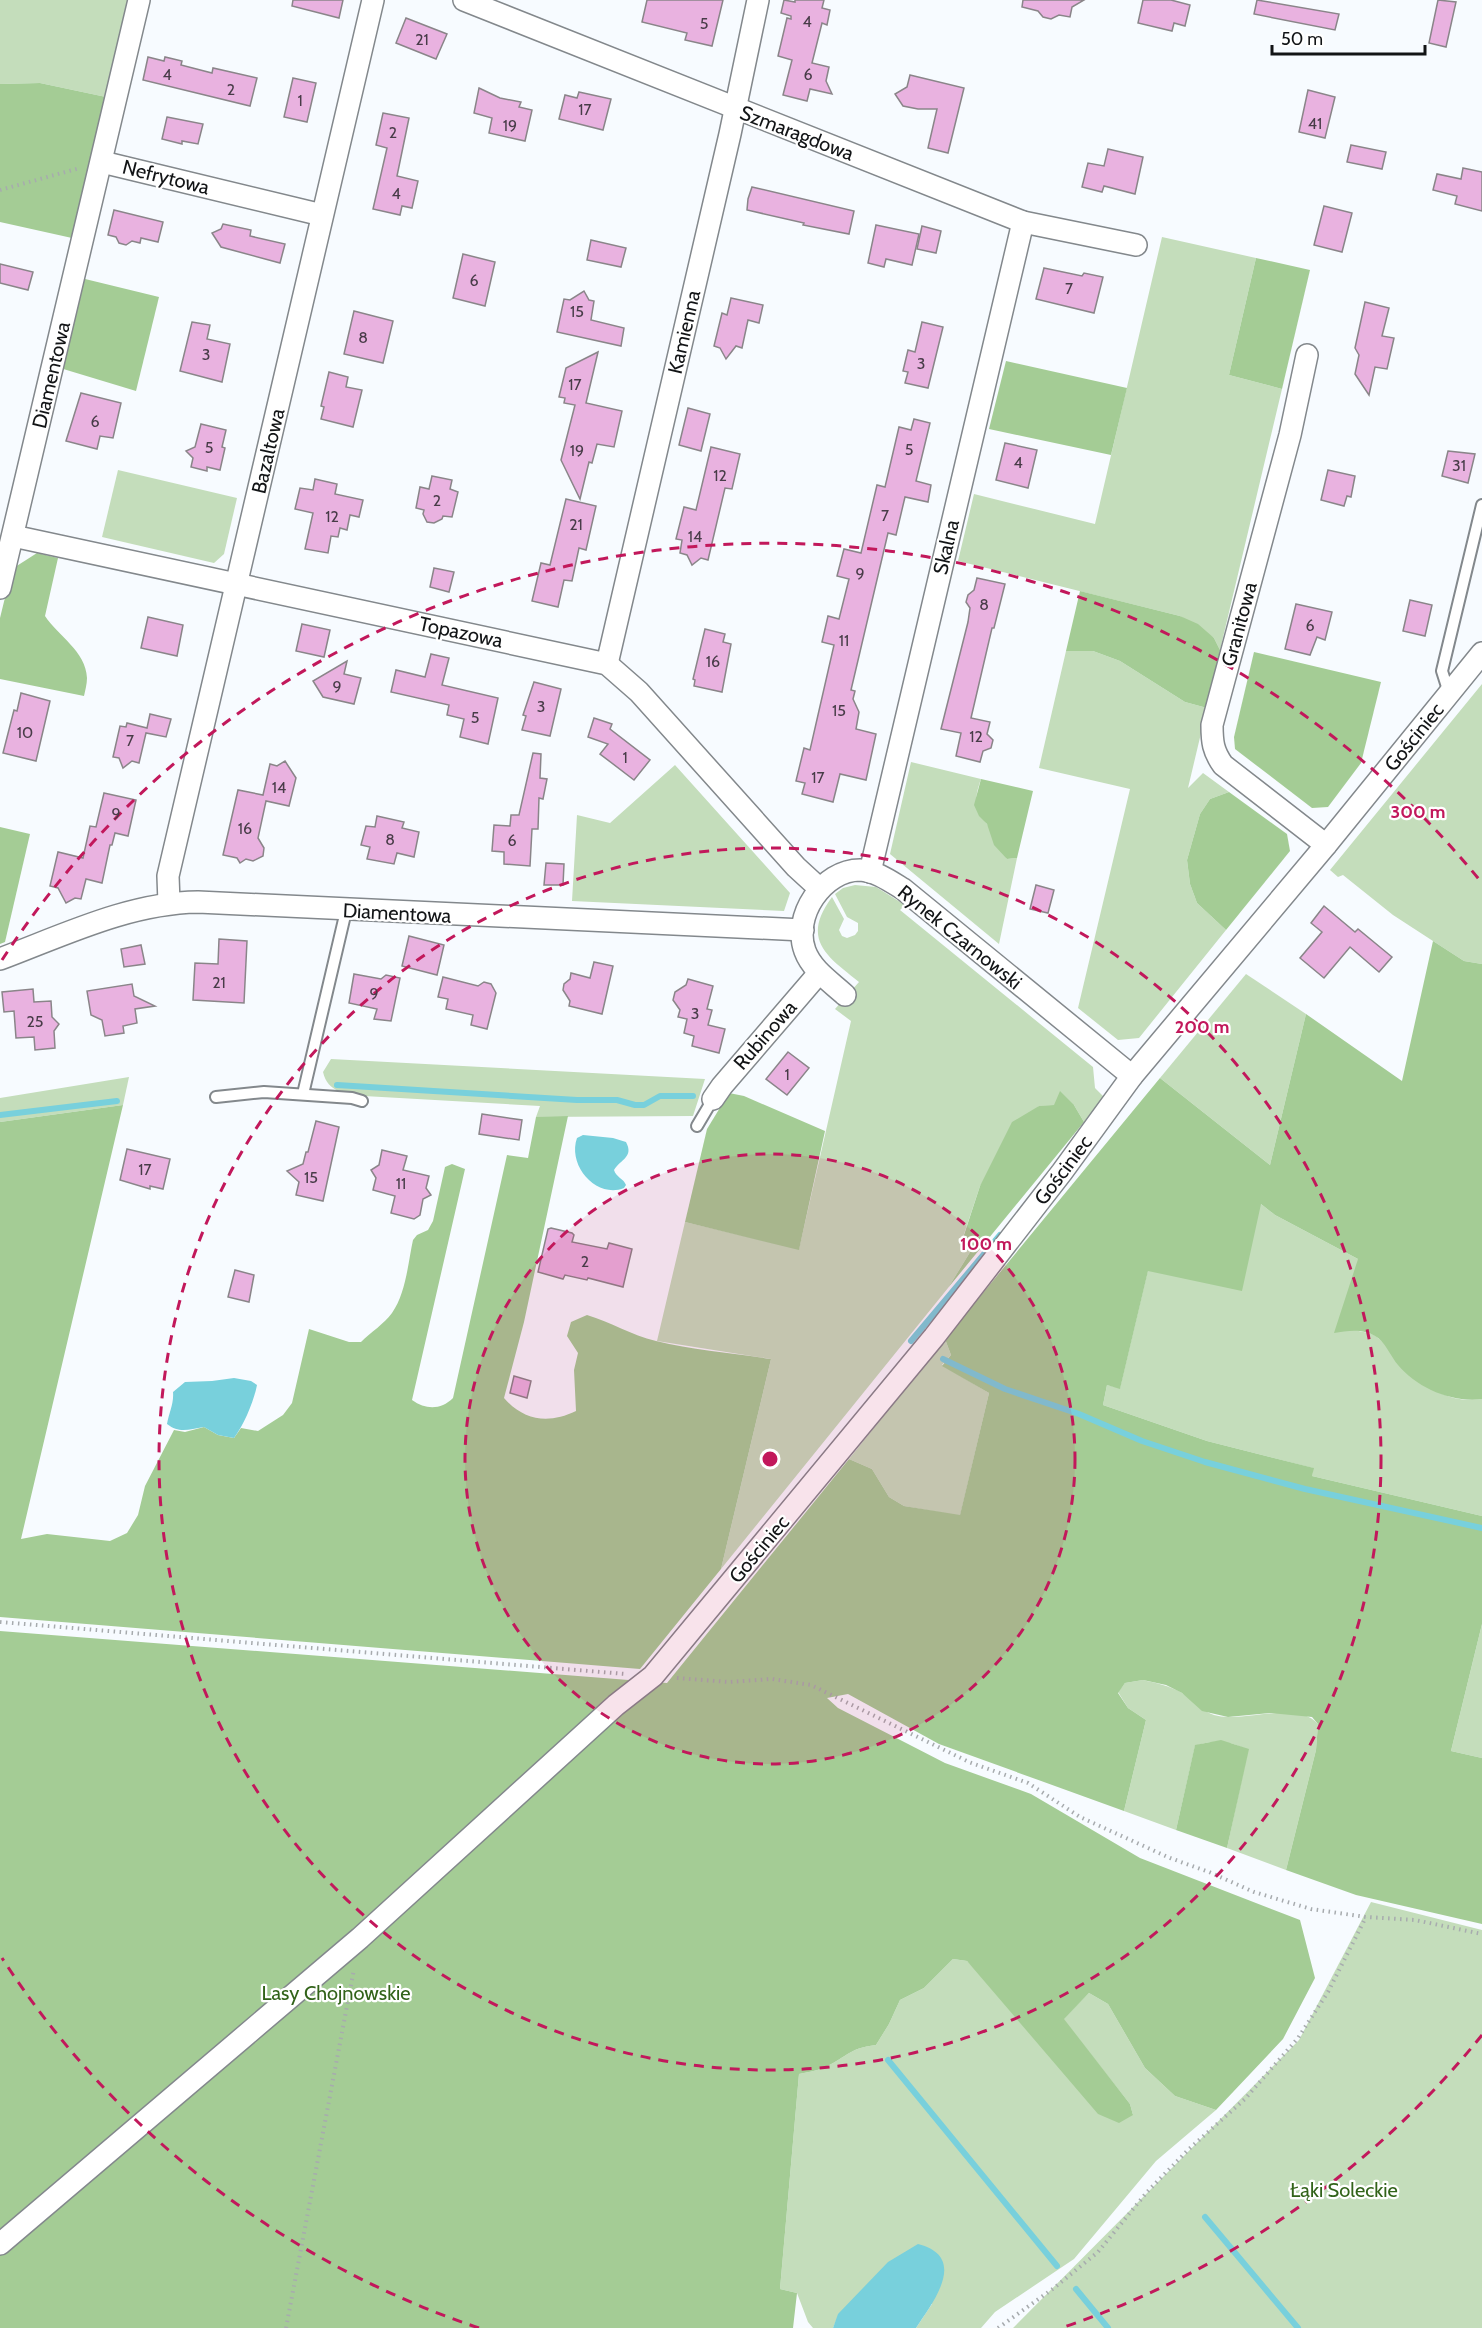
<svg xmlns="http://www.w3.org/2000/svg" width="1482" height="2328" font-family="Cabin,sans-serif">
	<rect width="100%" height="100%" fill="#f7fbff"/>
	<g fill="#c4ddbb">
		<polygon points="0,0 130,0 106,97 40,83 0,84"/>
		<polygon points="1162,237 1256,258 1229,375 1282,389 1220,650 1214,638 1180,616 958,561 974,494 1095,524"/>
		<polygon points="118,470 237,498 224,554 214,563 102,537"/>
		<polygon points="1066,651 1093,651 1120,661 1185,702 1207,708 1188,788 1203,773 1229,792 1210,799 1200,814 1187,860 1190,884 1197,903 1226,930 1139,1038 1118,1040 1078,1008 1130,789 1039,768"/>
		<polygon points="1482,684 1482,964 1464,961 1433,941 1393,915 1343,875 1338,877 1330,870"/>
		<path d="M911,762L981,779C974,799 974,807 987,824C994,835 1000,848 1007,859L1017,858L999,944L890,854Z"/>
		<polygon points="675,765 790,893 784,911 572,901 577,815 610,823"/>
		<path d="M855,885L876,887L905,905L900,910L1093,1067L1095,1088L1104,1097L1084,1122L1074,1105L1039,1106L980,1186L963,1237L972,1249L948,1288L721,1569L771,1359L657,1341L685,1222L799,1249L851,1021L835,1009L859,982C828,957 800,940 832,897L844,919L839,930L842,936L847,938L855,935L858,931V923L847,917L835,894L843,888Z"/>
		<polygon points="1246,974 1306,1014 1270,1165 1160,1078"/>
		<path d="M331,1059L705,1079L693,1116L536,1117L540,1106L364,1096C345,1093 328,1093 323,1072Z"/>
		<polygon points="129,1077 123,1105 0,1122 0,1098"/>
		<path d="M1261,1204L1275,1215L1358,1259L1355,1330C1362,1332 1372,1333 1377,1337C1411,1366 1430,1406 1482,1399V1516L1312,1476L1313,1468L1207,1441L1103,1405L1107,1385L1120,1388L1148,1270Z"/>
		<polygon points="945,1339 951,1355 942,1365 989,1393 960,1516 904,1506 889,1497 872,1469 849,1459"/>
		<polygon points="1482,1624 1482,1758 1451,1751"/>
		<path d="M1143,1680C1156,1683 1170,1686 1182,1693C1200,1705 1204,1717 1230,1717C1255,1718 1300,1703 1318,1724L1316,1750L1286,1870L1227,1848L1248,1750C1229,1741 1216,1739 1195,1746L1176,1830L1124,1811L1146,1720L1128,1708L1118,1692L1125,1683Z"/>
		<polygon points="1371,1902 1482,1930 1482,2328 1013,2328 1299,2040"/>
		<path d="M953,1959L967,1961L1133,2115L1130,2104L1063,2019L1089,1993L1108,2004L1145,2068L1175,2096L1216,2110L1156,2161L1074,2259L995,2312L981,2328H916L932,2304L839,2314L833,2328H813L808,2322L797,2293L780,2289L799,2074C807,2072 816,2071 823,2068C845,2059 848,2048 876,2045L889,2024L900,2000L924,1988Z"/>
	</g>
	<g fill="#a4cc95">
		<polygon points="40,83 106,97 72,238 0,222 0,84"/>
		<polygon points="1256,258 1310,270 1282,389 1229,375"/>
		<polygon points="81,278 159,297 136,391 60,368"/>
		<polygon points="1006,361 1127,388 1111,455 989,429"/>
		<path d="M37,553L58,558L45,616C58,636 86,651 87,678C87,684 85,691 84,696L0,679V618L12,569Z"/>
		<polygon points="1080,591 1180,616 1198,624 1214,638 1220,650 1207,708 1185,702 1120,661 1093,651 1066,651"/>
		<polygon points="1254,652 1381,682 1361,763 1328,807 1312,808 1235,749 1234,737"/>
		<polygon points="981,779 1033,791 1017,858 1007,859 994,845 987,824 979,816 974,805"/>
		<polygon points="1229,792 1287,834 1290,851 1226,930 1197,903 1190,884 1187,860 1200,814 1210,799"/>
		<polygon points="0,827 30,834 5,942 0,944"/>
		<path d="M1433,941L1464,961L1482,964V1399C1452,1403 1417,1388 1398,1365C1391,1357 1385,1341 1375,1336C1362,1328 1347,1331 1334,1333L1358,1259L1275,1215L1261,1204L1242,1291L1148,1271L1120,1389L1107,1385L1103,1405L1207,1441L1314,1468L1312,1476L1482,1516V1624L1451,1751L1482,1758V1924L1356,1895L1286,1870L1316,1750L1318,1724L1312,1717L1270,1713L1228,1717L1202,1711L1182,1693L1166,1685L1143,1680L1125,1683L1118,1693L1128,1708L1146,1720L1124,1811L939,1744L848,1694L827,1698L838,1708L945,1763L1031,1794L1140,1858L1300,1920L1315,1978L1283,2039L1216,2110L1175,2096L1145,2068L1108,2004L1089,1993L1064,2019L1130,2104L1133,2115L1119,2123L1098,2114L967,1961L953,1959L924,1988L900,2000L889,2024L876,2045C848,2048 845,2059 823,2068C816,2071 807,2072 799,2074L780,2289L797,2293L793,2328H0V1631L667,1683L849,1459L872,1469L889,1497L904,1506L960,1515L989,1393L942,1366L951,1355L945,1339L1160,1078L1270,1165L1306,1014L1402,1081Z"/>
		<polygon points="1060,1091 1074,1105 1084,1122 948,1288 972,1249 963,1238 980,1186 1012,1122 1039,1106 1054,1105"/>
		<polygon points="729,1093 744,1096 825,1131 799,1250 685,1222 707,1129"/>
		<path d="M123,1105L21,1539L47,1534L110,1541L127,1533L138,1515L145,1486L174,1430L185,1432L204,1427L218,1435L234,1438L241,1428L258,1431L283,1415L292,1403L309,1329L349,1342H361C371,1332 384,1324 392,1313C406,1293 408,1263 413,1240L417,1235L428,1230L433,1221L445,1167L452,1164L465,1169L412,1400C426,1410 441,1410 453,1398L507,1155L528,1158L536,1117L568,1116L524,1322L504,1398C524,1421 549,1424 576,1411L574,1370L578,1353L567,1336L571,1322L587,1315C611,1322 631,1335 656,1341C693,1350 733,1353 771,1359L721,1569L640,1669L0,1617V1122Z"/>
		<polygon points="1221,1740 1249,1749 1227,1848 1176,1830 1195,1745"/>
	</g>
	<g fill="#78d0dc">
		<path d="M583,1135L613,1138L626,1142C634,1157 621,1159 614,1170C616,1177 624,1179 626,1185L624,1188C597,1199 567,1166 577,1138Z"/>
		<path d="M234,1378L251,1381L257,1385C254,1401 244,1425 234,1438L218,1435L204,1427C189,1429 180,1434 167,1424C169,1412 174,1404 173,1392L185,1382L212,1381Z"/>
		<path d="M918,2244C969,2257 933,2302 916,2328H833L838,2314L888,2262Z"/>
	</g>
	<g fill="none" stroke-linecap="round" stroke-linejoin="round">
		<g stroke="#78d0dc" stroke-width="6">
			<polyline points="337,1085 577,1100 617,1100 635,1105 644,1105 660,1096 693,1096"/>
			<polyline points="0,1115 117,1101"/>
			<polyline points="911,1341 1000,1235"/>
			<polyline points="943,1359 1005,1389 1079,1414 1142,1441 1205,1462 1305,1489 1482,1528"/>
			<polyline points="888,2060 1057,2266"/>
			<polyline points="1205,2217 1298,2328"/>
			<polyline points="1076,2289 1108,2328"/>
		</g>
	</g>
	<g fill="#e9b2e0" stroke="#8a8589" stroke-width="1.5">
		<polygon points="293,0 343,0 339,18 292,6"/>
		<polygon points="647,0 723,0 712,46 685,40 687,33 642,22"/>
		<polygon points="784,0 795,2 795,0 824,0 822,8 830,10 827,25 822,23 812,63 829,67 826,81 832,94 810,89 807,101 783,95 792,60 778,56 787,18 791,19 791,16 781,13"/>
		<polygon points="1023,0 1084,0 1072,7 1070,17 1059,15 1051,19 1043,17 1038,11 1022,7"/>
		<polygon points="1143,0 1171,0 1190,5 1185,26 1174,23 1172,31 1138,23"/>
		<polygon points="1257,0 1339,14 1335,30 1254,14"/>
		<polygon points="1438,0 1456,2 1446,47 1429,43"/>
		<polygon points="406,18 447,34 436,59 396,43"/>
		<polygon points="148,57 164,61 165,57 182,61 181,65 212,73 213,68 257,78 250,106 143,80"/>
		<polygon points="910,75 964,88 948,153 928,148 937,109 918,109 903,106 895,94 907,87"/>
		<polygon points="293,78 316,83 307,122 284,117"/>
		<polygon points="479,88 500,98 521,102 519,107 532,110 525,141 489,133 492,118 474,113"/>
		<polygon points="1308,90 1335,97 1325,138 1299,132"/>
		<polygon points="579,92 611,99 603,130 559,119 565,95 577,98"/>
		<polygon points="383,113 409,118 397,176 418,181 412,208 402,206 400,215 373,209 387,148 376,145"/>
		<polygon points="167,117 203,124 198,144 182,141 182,144 162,139"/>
		<polygon points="1351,145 1386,152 1382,169 1347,162"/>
		<polygon points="1108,149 1143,157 1135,194 1104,186 1102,192 1082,187 1088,163 1104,166"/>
		<polygon points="1463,168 1482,172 1482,211 1455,204 1457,196 1433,190 1437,174 1461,179"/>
		<polygon points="752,187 854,211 849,234 803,225 804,223 747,210 748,199"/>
		<polygon points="1324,206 1352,213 1342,252 1314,245"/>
		<polygon points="114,210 163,222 158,242 141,238 140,243 132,241 126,245 119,243 116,237 108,235"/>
		<polygon points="223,224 251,230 250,236 285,244 280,263 221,247 212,233 221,229"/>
		<polygon points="876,225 919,234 912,265 886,259 884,267 868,263"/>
		<polygon points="922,226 941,231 936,253 917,249"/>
		<polygon points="591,240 626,248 621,267 587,260"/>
		<polygon points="463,254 495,262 485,306 453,298"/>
		<polygon points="0,264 33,272 28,290 0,283"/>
		<polygon points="1044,268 1082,276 1084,273 1103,277 1094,313 1036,299"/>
		<polygon points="584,291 589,300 594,301 591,320 624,328 621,346 557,332 564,299 570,300"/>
		<polygon points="731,298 763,305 759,323 748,320 742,348 736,346 726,359 720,348 714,346 722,313 727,315"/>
		<polygon points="1365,302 1389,308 1382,336 1394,338 1387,369 1375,367 1369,395 1355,374 1359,355 1355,348"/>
		<polygon points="354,311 393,321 383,363 344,354"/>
		<polygon points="192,322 210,325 207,339 230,344 222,382 180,371"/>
		<polygon points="922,322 943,327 928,388 905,383 908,372 903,371 908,350 915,352"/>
		<polygon points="598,352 586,403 622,411 614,447 597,444 592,463 589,462 580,499 561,460 575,405 564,403 565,398 559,397 566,368"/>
		<polygon points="329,372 348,377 346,387 362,390 353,427 321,419 324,407 321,406"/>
		<polygon points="81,393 121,403 113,438 100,436 97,449 66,441"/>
		<polygon points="688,408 710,414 701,451 679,445"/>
		<polygon points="914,419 930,423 916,481 931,485 928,502 905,497 896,535 888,533 851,690 855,691 853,699 859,712 856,729 876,734 866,780 840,774 833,802 802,794 805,783 796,781 804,748 810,750 834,645 822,642 828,616 839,619 849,579 837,576 844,549 861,553 877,485 885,487 899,427 911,430"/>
		<polygon points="201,424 226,430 222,447 225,448 220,470 207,467 207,471 191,467 193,458 186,451 195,447"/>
		<polygon points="1005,443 1037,450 1028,488 996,480"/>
		<polygon points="711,447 740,454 732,489 725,488 708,560 701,558 692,565 687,555 680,553 682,540 676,539 684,507 696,510"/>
		<polygon points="1448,451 1475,454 1468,483 1442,476"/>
		<polygon points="1328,470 1355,476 1351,497 1347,496 1344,506 1321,500"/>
		<polygon points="432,476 452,480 450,489 458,492 452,517 443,516 442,519 434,523 427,522 423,514 424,510 416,508 420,487 429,489"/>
		<polygon points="315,479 337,484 335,494 363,500 359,517 350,515 347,530 340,528 338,537 331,536 328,553 305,549 313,513 295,509 300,488 313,490"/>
		<polygon points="566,499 596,506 586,550 579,548 572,581 564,580 558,607 532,601 541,563 550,565"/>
		<polygon points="434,568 454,572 449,592 430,587"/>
		<polygon points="977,578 1005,584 994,628 992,628 971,718 990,722 987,734 993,740 991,748 983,751 980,762 956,756 961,733 941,729 968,622 970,608 966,602 968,595 974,590"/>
		<polygon points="1410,600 1432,605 1425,636 1403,631"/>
		<polygon points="1296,604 1332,612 1325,640 1317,637 1310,655 1285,649"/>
		<polygon points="148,617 183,625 177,656 141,648"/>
		<polygon points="302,624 330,630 324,657 296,651"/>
		<polygon points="705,629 725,634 723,642 731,644 722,692 694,686 695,680 693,679"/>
		<polygon points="431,654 449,658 442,685 498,698 488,744 460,737 464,719 447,715 449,705 391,692 396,670 425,677"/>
		<polygon points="347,661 344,674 361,678 354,704 323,697 313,681"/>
		<polygon points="534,682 561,689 550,736 522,730 526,716 523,715"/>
		<polygon points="21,693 50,701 36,761 3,753 14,710 17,711"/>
		<polygon points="150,714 171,719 166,737 146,733 139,763 132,761 123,768 119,758 113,757 120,726 126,727 127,723 147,728"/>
		<polygon points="594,718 612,724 610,729 650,760 634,780 600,754 608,744 588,737"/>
		<polygon points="533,753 541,754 540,778 547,779 543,799 539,798 538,829 532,829 530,866 504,864 504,852 492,851 494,825 510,826 511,815 519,815"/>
		<polygon points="285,761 296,778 289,806 266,801 258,838 264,848 263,856 253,861 246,859 240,863 237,858 223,855 238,790 263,795 270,764 277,766"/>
		<polygon points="104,793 136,800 128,836 115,833 112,845 110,845 102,883 86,879 81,899 75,898 66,903 58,888 50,886 58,852 83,858 90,826 96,827"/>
		<polygon points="377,816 404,822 402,828 419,832 414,857 397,853 394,864 367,859 370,847 361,845 366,826 375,827"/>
		<polygon points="546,863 564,864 563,885 544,885"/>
		<polygon points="1036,885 1054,890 1048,913 1030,909"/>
		<polygon points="1324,906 1355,932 1358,929 1392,957 1379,972 1350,947 1324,978 1300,958 1322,932 1311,923"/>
		<polygon points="409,936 444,945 437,975 402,966"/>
		<polygon points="219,939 247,941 244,1003 193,1000 195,963 218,964"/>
		<polygon points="141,945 145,964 124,967 121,949"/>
		<polygon points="594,962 613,966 602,1014 569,1006 570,1001 563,990 564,984 570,979 571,973 590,978"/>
		<polygon points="354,974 381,979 386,975 400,978 391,1021 374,1019 377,1009 349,1003"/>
		<polygon points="443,977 478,986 484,982 491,984 496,993 487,1029 471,1025 473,1015 446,1009 448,999 438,997"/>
		<polygon points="688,979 713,986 707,1009 712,1010 708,1025 725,1029 719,1053 692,1046 694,1036 684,1033 687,1019 678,1017 680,1010 673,1000 675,992 686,985"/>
		<polygon points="132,984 134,996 155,1006 135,1009 137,1023 123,1026 124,1033 105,1036 102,1020 91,1015 87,991"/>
		<polygon points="33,989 34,1002 51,1001 52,1017 59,1024 54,1031 55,1048 35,1050 34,1037 16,1038 14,1011 4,1012 2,992"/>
		<polygon points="788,1052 809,1068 787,1095 766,1079"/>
		<polygon points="482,1114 522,1120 519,1140 479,1134"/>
		<polygon points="316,1121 339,1127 323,1201 296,1195 299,1182 287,1171 303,1164 306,1152 308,1152"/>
		<polygon points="127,1149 170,1159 163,1189 150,1186 150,1189 120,1180"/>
		<polygon points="382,1150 407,1156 403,1170 429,1176 426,1188 431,1195 423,1199 420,1215 414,1219 391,1213 395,1196 373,1190 376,1178 371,1170 379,1165"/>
		<polygon points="551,1228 572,1233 574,1235 572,1242 607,1249 609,1243 632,1249 623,1287 588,1278 587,1280 565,1275 563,1279 538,1272 548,1229"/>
		<polygon points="235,1270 254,1275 249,1302 228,1297"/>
		<polygon points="514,1376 531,1381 527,1398 510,1393"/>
	</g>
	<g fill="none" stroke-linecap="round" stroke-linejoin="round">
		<defs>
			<g id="service">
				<polyline points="1449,693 1442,671 1482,505"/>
				<polyline points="303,1094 346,911"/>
				<polyline points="216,1097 264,1092 352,1098 362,1101"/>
				<polyline points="697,1126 713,1099"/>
			</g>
			<g id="minor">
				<polyline points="464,0 1023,222 1136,245"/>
				<polyline points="102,162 322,215"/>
				<path d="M1307,355L1290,435L1212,725C1212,742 1213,751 1223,765L1326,845"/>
				<polyline points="13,536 607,664 639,692 796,867 820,889"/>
				<polyline points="0,588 139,0"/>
				<polyline points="607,664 730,134 758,0"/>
				<polyline points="870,872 1023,222"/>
				<polyline points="169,903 168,876 373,0"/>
				<path d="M0,959C64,935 129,903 198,902L803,930"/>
				<path d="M845,995C831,982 812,970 805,951C792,916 823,870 860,870C876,871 890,881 903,889L1132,1076"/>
				<polyline points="713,1099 722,1086 819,973"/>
				<polyline points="0,2244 360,1938 616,1705 653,1676 934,1337 1062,1172 1132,1076 1326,845 1482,653"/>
			</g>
		</defs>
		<use href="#service" stroke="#83888c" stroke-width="14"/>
		<use href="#minor" stroke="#83888c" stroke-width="24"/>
		<g stroke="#a7abae" stroke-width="4" stroke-dasharray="1.5 4.5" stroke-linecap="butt">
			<polyline points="0,190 80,168"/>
			<polyline points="0,1622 625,1674"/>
			<polyline points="677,1678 729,1682 772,1679 811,1685 969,1762 1028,1783 1080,1817 1170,1858 1209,1872 1254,1892 1311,1909 1366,1917 1415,1920 1482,1934"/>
			<polyline points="286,2328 354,1969"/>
			<polyline points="998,2328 1054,2288 1098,2252 1147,2192 1189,2149 1245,2099 1298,2038 1328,1992 1366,1917"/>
		</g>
		<use href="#service" stroke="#fff" stroke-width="10"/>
		<use href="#minor" stroke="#fff" stroke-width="21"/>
	</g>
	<circle cx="770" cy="1459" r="305" fill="#c2185b" fill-opacity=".12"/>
	<g fill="none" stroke="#c2185b" stroke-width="3" stroke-dasharray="10 8">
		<circle cx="770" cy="1459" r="305"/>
		<circle cx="770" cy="1459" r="611"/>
		<path d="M1482 2035A916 916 0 0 1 1061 2328M479 2328A916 916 0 0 1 2 1958M2 960A916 916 0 0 1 1482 883"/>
	</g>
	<g text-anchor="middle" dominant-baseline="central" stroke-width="4.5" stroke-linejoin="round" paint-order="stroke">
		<g font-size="16" fill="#483c48">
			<text x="807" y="21">4</text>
			<text x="704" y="23">5</text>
			<text x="422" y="39">21</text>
			<text x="167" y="74">4</text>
			<text x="808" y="74">6</text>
			<text x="231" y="89">2</text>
			<text x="300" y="100">1</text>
			<text x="585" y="109">17</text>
			<text x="1315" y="123">41</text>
			<text x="510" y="125">19</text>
			<text x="393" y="132">2</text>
			<text x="396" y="193">4</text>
			<text x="474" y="280">6</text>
			<text x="1069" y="288">7</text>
			<text x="577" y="311">15</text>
			<text x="363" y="337">8</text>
			<text x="206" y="354">3</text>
			<text x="921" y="363">3</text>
			<text x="575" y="384">17</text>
			<text x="95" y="421">6</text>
			<text x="209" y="447">5</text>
			<text x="909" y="449">5</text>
			<text x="577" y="450">19</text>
			<text x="1018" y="462">4</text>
			<text x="1459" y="465">31</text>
			<text x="720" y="475">12</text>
			<text x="437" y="500">2</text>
			<text x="885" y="515">7</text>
			<text x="332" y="516">12</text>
			<text x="576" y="524">21</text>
			<text x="695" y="536">14</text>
			<text x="860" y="573">9</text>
			<text x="984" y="604">8</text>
			<text x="1310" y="625">6</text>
			<text x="844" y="640">11</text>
			<text x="713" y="661">16</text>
			<text x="337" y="686">9</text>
			<text x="541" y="706">3</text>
			<text x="839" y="710">15</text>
			<text x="475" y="717">5</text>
			<text x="25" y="732">10</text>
			<text x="976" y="736">12</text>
			<text x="130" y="740">7</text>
			<text x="625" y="757">1</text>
			<text x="818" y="777">17</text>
			<text x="279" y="787">14</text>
			<text x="116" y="813">9</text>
			<text x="245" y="828">16</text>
			<text x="390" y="839">8</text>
			<text x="512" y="840">6</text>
			<text x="219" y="982">21</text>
			<text x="374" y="993">9</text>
			<text x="695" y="1013">3</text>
			<text x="35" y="1021">25</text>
			<text x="787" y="1074">1</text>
			<text x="145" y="1169">17</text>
			<text x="311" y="1177">15</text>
			<text x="401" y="1183">11</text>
			<text x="585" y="1261">2</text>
		</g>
		<g font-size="20" fill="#121416" stroke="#fff">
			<text transform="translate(797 133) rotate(21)">Szmaragdowa</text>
			<text transform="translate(166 177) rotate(14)">Nefrytowa</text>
			<text transform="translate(684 332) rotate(-77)">Kamienna</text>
			<text transform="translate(51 375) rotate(-77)">Diamentowa</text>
			<text transform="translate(268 451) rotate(-77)">Bazaltowa</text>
			<text transform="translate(946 547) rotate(-77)">Skalna</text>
			<text transform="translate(1239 624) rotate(-75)">Granitowa</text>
			<text transform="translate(461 632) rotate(12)">Topazowa</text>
			<text transform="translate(1414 737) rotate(-51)">Gościniec</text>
			<text transform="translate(397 913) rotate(3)">Diamentowa</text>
			<text transform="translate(960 937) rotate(39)">Rynek Czarnowski</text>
			<text transform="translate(765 1035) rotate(-49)">Rubinowa</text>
			<text transform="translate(1063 1170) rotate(-53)">Gościniec</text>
			<text transform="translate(759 1549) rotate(-50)">Gościniec</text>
		</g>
		<g font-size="20" fill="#32631a" stroke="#fff">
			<text x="336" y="1993">Lasy Chojnowskie</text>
			<text x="1344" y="2190">Łąki Soleckie</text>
		</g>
	</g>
	<circle cx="770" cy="1459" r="9" fill="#c2185b" stroke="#fff" stroke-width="3"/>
	<g font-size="18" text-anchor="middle" font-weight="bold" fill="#c2185b" stroke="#fff" stroke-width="4.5" stroke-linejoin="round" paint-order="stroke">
		<text x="1418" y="818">300 m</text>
		<text x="1202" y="1033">200 m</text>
		<text x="986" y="1250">100 m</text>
	</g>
	<path d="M1272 45v9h153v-9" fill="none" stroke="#121416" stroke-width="3"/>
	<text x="1281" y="45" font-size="18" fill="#121416" stroke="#ffffff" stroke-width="4.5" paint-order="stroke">50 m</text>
</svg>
